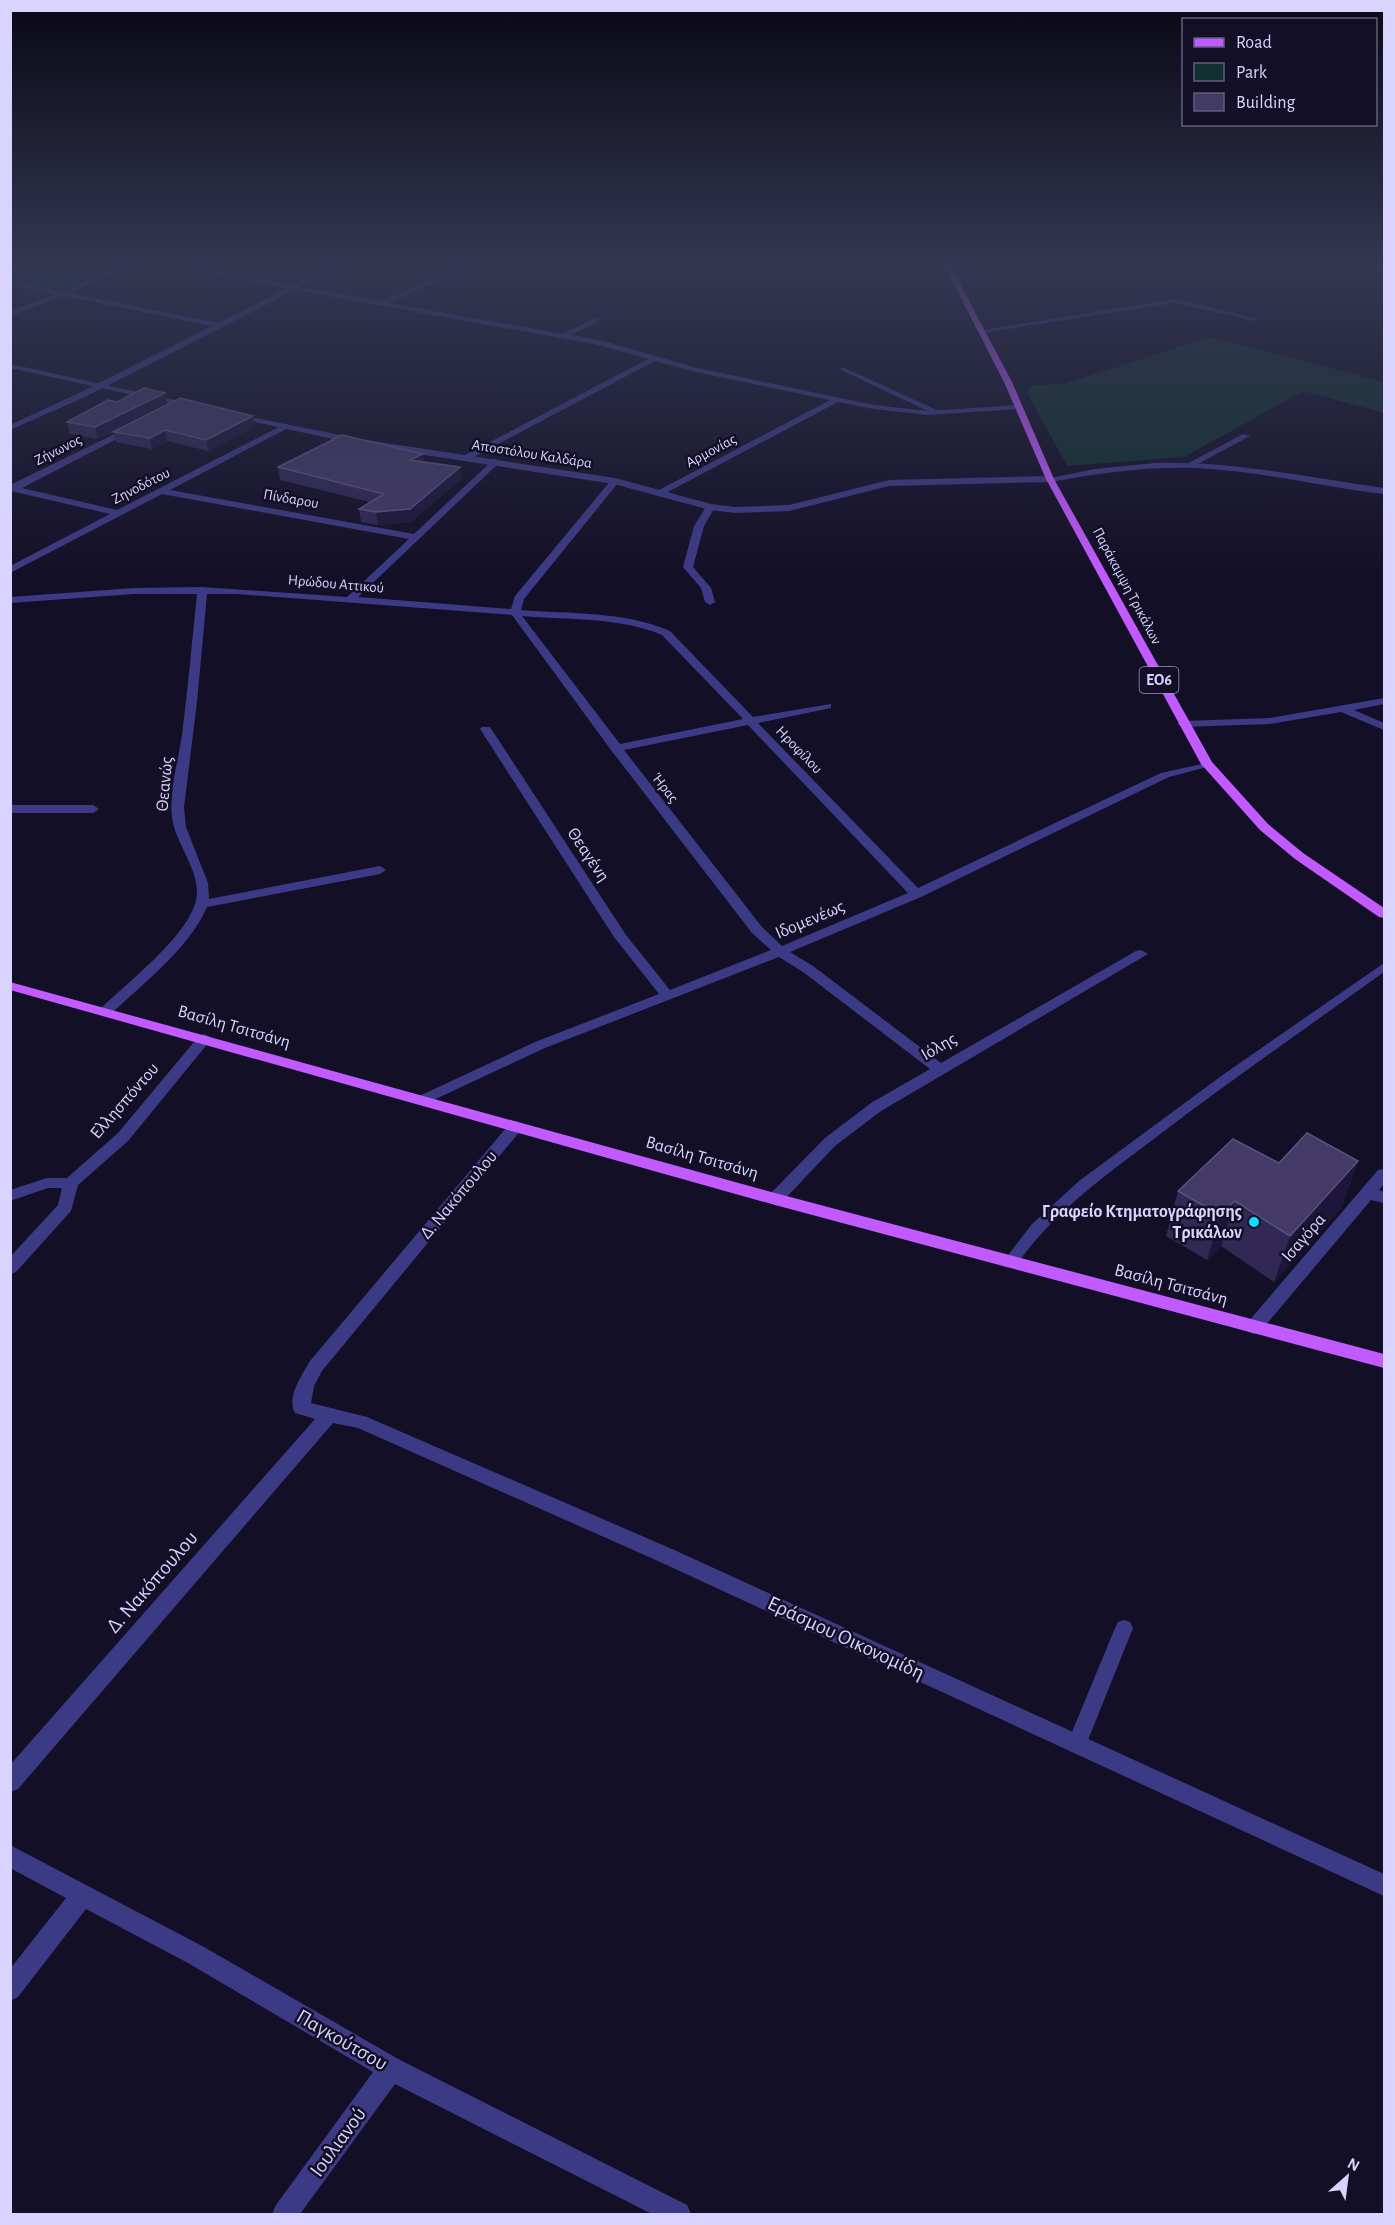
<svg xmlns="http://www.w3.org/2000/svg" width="1395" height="2225" font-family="'Alegreya Sans',sans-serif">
	<rect width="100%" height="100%" fill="#130f26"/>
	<g fill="#12302f">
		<polygon points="31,265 119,265 61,291 11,280 11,271"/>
		<polygon points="1210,337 1384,382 1384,413 1303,391 1184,457 1067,466 1027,393 1031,385 1064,384"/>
	</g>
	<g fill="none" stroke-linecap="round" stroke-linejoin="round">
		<g fill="#3d3a85" fill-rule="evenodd">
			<polygon points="841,368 845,368 941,412 934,414 841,370"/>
			<polygon points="1243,434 1250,436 1192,467 1185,465"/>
			<path d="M1384,963V972C1309,1026 1233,1079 1159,1135C1106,1175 1053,1212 1015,1267H1005L1003,1263L1005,1259L1032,1224L1079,1181L1224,1074Z"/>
			<polygon points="1124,1620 1130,1622 1133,1628 1084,1750 1077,1753 1070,1750 1067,1744 1115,1628 1118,1622"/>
		</g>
		<g fill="#3d3a85" fill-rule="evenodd">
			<polygon points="18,265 27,265 10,271 10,267"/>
			<polygon points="121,265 129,265 70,293 218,323 287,288 166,265 179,265 293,285 333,265 341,265 300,287 382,301 451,271 432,265 443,265 461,270 390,303 562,334 596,318 599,322 570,335 603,341 697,368 874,405 928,411 1019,405 1023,407 1019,409 928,415 874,409 838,402 662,495 659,494 659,490 830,400 696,372 655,361 468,460 465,459 465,455 648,359 599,345 295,290 87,396 10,430 10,425 81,392 212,326 64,296 10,316 10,311 56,294 10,285 10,281 63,292"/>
			<polygon points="1175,299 1259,319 1255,321 1175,303 981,333 977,331"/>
			<path d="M285,424H288V428L170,490L414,534L494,459L501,461L358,597L511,609L515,596L612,479H618V483L524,599L521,610C570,614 624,611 670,631L753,717L831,704V708L758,723L918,888L1161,773L1211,762V766L1169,777L921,897L790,952L813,966L941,1063L1136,951L1141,950L1148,954L881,1111L835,1146L781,1203H769L767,1199L769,1195L825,1138L871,1103L930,1069L803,972L779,957L545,1048L427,1103H417L415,1100L417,1097L535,1042L659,994L614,937L480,729L482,727H490L626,935L670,990L771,950L752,933L611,750L512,615L236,594H207L197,702L184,807L186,827L208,883L209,899L380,866L386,870L380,874L207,907C188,950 143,983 110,1015H100L98,1012L100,1009C127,983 184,939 195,904C205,875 175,845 172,817C169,790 178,762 182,735C188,688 192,641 197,594H134L10,603V597L134,588L202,587L347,597L409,539L162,494L10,573V566L110,514L11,491L10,485L131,426L135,428L134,430L22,488L117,510ZM522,616C568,620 620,617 662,635L743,719L620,744ZM748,725L908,893L782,946L762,927L624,750Z"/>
			<path d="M1154,463C1232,461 1307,477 1384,488V494C1322,487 1260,471 1197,468C1147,466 1099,473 1050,482L1046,479L1095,469Z"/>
			<polygon points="710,504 715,507 704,526 693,567 711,588 715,602 710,605 705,602 701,588 683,567 694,526 707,505"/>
			<polygon points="1384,698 1384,704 1354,710 1384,723 1384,730 1341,712 1270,724 1183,727 1177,724 1183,721 1270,718"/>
			<polygon points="10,805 93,805 99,809 93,813 10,813"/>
			<polygon points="204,1034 209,1036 211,1039 209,1042 128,1141 78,1185 71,1211 16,1272 10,1274 10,1257 58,1205 62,1188 48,1188 10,1201 10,1190 47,1178 67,1178 118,1133 199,1036"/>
			<path d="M516,1121L524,1126L521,1130L322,1371L314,1386L311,1403L367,1417L672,1549L1384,1874V1896L658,1561L358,1428L333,1423L18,1789L10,1792V1765L315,1419L295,1413C286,1397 302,1375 310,1361L511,1122Z"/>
			<polygon points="1384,1169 1384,1184 1379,1190 1384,1192 1384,1203 1371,1200 1260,1332 1254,1334 1248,1332 1245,1327 1248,1322 1378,1170"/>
			<polygon points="10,1845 204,1947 400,2060 687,2205 691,2214 652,2214 395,2084 300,2214 272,2214 276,2205 373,2072 188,1963 86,1909 18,1997 10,2001 10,1969 66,1898 10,1868"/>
		</g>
		<g fill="#3d3a85" fill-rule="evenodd">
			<polygon points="10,364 192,404 196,406 192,408 10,368"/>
			<polygon points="230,413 360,439 615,478 711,504 735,507 789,505 889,480 1050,476 1054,479 1050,482 889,486 789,511 735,513 710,510 614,484 360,445 233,417 230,417"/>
		</g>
		<g fill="#c25bff" fill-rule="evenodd">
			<polygon points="944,265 950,265 1012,382 1054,479 1212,762 1268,824 1303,853 1384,908 1384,918 1379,917 1295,859 1260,830 1201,764 1046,479 1004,382"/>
			<polygon points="10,982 775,1193 1384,1354 1384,1368 775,1205 10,990"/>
		</g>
	</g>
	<g fill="#312854">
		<polygon points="165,393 167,404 255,427 208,451 167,441 152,449 116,442 113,432 122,427 98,439 70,434 67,422 117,402"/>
		<polygon points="423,462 461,479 411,522 378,525 361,522 359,509 370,502 280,480 278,467"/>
		<polygon points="1358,1161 1342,1207 1274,1282 1221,1246 1207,1260 1166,1236 1178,1191 1279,1163"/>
	</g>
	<g fill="#1d163a">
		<polygon points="165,393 167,405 98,439 95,427"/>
		<polygon points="253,416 255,427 208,451 206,440"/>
		<polygon points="165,430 167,441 152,449 150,438"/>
		<polygon points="423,454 424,466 410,460"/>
		<polygon points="460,467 461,479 411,522 378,525 376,512"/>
		<polygon points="1358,1161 1342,1207 1274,1282 1290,1236"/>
		<polygon points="1235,1201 1221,1246 1207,1260 1220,1215"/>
	</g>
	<g fill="#433a66" stroke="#5a527e" stroke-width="1.5">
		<polygon points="144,388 165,393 95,427 67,422 108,400 117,402"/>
		<polygon points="180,398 253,416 206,440 165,430 150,438 113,432"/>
		<polygon points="342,435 423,454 410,460 460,467 410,509 376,512 359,509 384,494 278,467"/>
		<polygon points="1307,1133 1358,1161 1290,1236 1235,1201 1220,1215 1178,1191 1233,1139 1279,1163"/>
	</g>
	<linearGradient id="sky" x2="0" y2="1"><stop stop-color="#0a0815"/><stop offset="0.46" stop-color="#333752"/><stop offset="1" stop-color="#333752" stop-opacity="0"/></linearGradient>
	<rect width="1395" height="576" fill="url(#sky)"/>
	<circle fill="#00e5ff" stroke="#130f26" stroke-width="2" cx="1254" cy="1222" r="6"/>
	<g text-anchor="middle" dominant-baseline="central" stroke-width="5" stroke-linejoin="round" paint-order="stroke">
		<g font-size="15" fill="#d9d4ff" stroke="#130f26">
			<text transform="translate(58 450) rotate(-27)">Ζήνωνος</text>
			<text transform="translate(711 451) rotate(-28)">Αρμονίας</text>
			<text transform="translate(532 454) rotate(9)">Αποστόλου Καλδάρα</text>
			<text transform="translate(141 486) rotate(-27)">Ζηνοδότου</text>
			<text transform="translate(291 499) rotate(10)">Πίνδαρου</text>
			<text transform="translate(336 584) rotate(5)">Ηρώδου Αττικού</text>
			<text transform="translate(1127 586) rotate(62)">Παράκαμψη Τρικάλων</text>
			<text transform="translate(799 750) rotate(46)">Ηροφίλου</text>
			<text transform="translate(665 788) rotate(52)">Ήρας</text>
		</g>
		<rect fill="#130f26" stroke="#9e99be" stroke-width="1.5" x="1139.5" y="667" width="39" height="26" rx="4.5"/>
		<g font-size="16" font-weight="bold" fill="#d9d4ff">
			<text x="1159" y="680">ΕΟ6</text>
		</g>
		<g font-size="18" fill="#d9d4ff" stroke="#130f26">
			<text transform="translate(165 784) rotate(-85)">Θεανώς</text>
			<text transform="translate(588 855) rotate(56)">Θεαγένη</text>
			<text transform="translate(810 920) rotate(-23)">Ιδομενέως</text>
			<text transform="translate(234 1027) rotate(16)">Βασίλη Τσιτσάνη</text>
			<text transform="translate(939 1047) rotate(-30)">Ιόλης</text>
			<text transform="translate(125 1101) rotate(-49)">Ελλησπόντου</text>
			<text transform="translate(702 1158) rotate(16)">Βασίλη Τσιτσάνη</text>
			<text transform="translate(459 1195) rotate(-50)">Δ. Νακόπουλου</text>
			<text transform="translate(1304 1238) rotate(-49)">Ισαγόρα</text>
			<text transform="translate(1171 1285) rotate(15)">Βασίλη Τσιτσάνη</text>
		</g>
		<g font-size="18" font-weight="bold" fill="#d9d4ff" stroke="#130f26" text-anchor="end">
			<text x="1242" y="1212">Γραφείο Κτηματογράφησης<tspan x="1242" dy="21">Τρικάλων</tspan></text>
		</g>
		<g font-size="21" fill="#d9d4ff" stroke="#130f26">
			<text transform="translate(152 1582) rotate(-49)">Δ. Νακόπουλου</text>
			<text transform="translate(846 1638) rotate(25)">Εράσμου Οικονομίδη</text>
			<text transform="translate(342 2040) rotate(30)">Παγκούτσου</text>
			<text transform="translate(338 2142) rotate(-54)">Ιουλιανού</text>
		</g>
	</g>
	<rect width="1395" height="2225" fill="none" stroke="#d9d4ff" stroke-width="24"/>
	<rect x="1182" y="18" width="195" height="108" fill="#130f26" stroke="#625e7d" stroke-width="1.5"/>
	<rect x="1194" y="38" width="30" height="9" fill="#c25bff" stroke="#625e7d" stroke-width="1.5"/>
	<text x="1236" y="48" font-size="18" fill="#d9d4ff">Road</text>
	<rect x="1194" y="63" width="30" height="18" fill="#12302f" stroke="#625e7d" stroke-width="1.5"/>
	<text x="1236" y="78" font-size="18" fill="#d9d4ff">Park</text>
	<rect x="1194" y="93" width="30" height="18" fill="#433a66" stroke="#625e7d" stroke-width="1.5"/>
	<text x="1236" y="108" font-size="18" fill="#d9d4ff">Building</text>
	<g transform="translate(1347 2177) rotate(28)" stroke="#130f26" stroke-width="4.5" paint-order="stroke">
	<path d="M0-4.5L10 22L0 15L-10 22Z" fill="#d9d4ff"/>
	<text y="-9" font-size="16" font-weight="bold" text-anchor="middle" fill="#d9d4ff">N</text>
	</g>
</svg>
